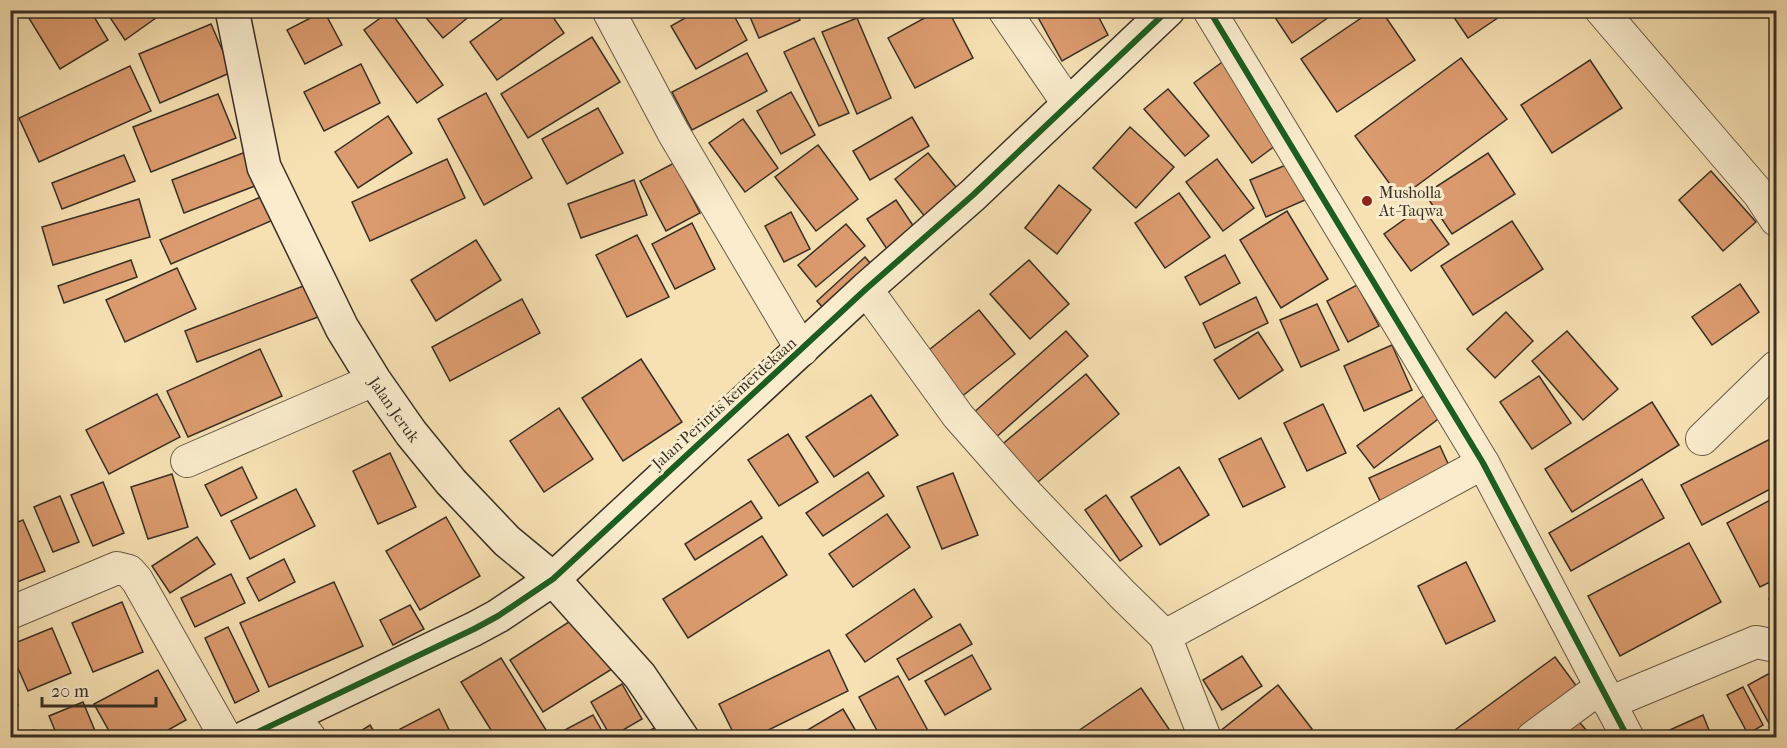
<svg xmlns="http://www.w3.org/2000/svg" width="1787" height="748" font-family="'IM FELL French Canon',serif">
	<rect width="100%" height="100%" fill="#f7e1b2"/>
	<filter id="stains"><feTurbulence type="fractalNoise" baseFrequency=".00333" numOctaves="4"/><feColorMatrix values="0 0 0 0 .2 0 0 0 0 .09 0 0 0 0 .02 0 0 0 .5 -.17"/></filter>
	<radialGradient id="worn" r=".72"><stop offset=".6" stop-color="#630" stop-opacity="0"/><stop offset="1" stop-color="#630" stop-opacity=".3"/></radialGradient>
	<g fill="#dc9b6e" stroke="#383026" stroke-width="1.5">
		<polygon points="24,10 90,10 108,40 60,69"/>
		<polygon points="105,10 167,10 125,40"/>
		<polygon points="427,10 477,10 443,38 423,14"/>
		<polygon points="514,10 548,10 564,33 497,80 470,42"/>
		<polygon points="699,10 731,10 747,40 696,69 671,26"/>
		<polygon points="747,10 796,10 800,20 759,38"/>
		<polygon points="812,10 829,10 816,17"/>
		<polygon points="939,10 948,10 973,58 915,88 888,38"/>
		<polygon points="1034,10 1095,10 1108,35 1062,61"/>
		<polygon points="1116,10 1129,10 1120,16"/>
		<polygon points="1270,10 1339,10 1292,43"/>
		<polygon points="1373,10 1381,10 1415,60 1337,112 1301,59"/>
		<polygon points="1449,10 1499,10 1502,15 1468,38"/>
		<polygon points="324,11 342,45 305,64 287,30"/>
		<polygon points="390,11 443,85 417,103 364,30"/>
		<polygon points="857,18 891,98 857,114 822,32"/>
		<polygon points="211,24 232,72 160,103 139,54"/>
		<polygon points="592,37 620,82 528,138 501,94"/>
		<polygon points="814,38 849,113 819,126 784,52"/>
		<polygon points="747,53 767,91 692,130 672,92"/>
		<polygon points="1461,58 1507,119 1400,198 1355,136"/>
		<polygon points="1225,60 1283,140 1252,163 1194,83"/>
		<polygon points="1590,60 1622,108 1552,153 1521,105"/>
		<polygon points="361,64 380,103 324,131 304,92"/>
		<polygon points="130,66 151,111 39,162 19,118"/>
		<polygon points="1168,89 1209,136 1185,156 1144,109"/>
		<polygon points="791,92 815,135 781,154 757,111"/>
		<polygon points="486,93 532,178 484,205 438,119"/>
		<polygon points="218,94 236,138 151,172 133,127"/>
		<polygon points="598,108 623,153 567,184 542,139"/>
		<polygon points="388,116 412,153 358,188 335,152"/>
		<polygon points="912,117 929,146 870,180 853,151"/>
		<polygon points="743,119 778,168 745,192 709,143"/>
		<polygon points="1130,127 1174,167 1136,208 1093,168"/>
		<polygon points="818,145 858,199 816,231 775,177"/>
		<polygon points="251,150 263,183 184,213 172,180"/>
		<polygon points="928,153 960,192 926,218 895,179"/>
		<polygon points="1488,153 1515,194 1452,234 1425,194"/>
		<polygon points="124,155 135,181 62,209 52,183"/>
		<polygon points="447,159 465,198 370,241 352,202"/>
		<polygon points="1217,159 1254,208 1223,231 1186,182"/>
		<polygon points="1298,160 1314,196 1266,217 1250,180"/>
		<polygon points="674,163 700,213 666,231 640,181"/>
		<polygon points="1711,171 1756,222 1723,251 1679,200"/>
		<polygon points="634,180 647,215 581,238 568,204"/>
		<polygon points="1059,185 1091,210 1057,254 1025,228"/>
		<polygon points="270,193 280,217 171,264 160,240"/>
		<polygon points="1179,193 1210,237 1165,268 1135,223"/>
		<polygon points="139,199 150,237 53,265 42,227"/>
		<polygon points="896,200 918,233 889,252 867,219"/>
		<polygon points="1422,207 1449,244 1411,271 1384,234"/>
		<polygon points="1287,211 1328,279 1281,308 1240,240"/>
		<polygon points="791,212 810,249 784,262 765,226"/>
		<polygon points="1512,221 1543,269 1473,315 1441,266"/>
		<polygon points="692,223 715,269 675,289 652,244"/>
		<polygon points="846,224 865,246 816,287 798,265"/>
		<polygon points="637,235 669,297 627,317 596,255"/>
		<polygon points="476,240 501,280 436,321 411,280"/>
		<polygon points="1225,255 1240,283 1200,305 1185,277"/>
		<polygon points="865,257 879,273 832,318 817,301"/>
		<polygon points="131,260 137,277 64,303 58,286"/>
		<polygon points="1029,260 1069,304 1030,339 990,294"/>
		<polygon points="177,268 196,309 125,342 106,300"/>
		<polygon points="1740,284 1759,312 1712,345 1692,317"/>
		<polygon points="306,285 318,317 197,362 185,331"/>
		<polygon points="1357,285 1379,326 1348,342 1327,301"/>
		<polygon points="1256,297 1268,323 1215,348 1203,323"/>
		<polygon points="522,299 540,333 450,381 432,347"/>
		<polygon points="1317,304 1339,350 1301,367 1280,320"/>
		<polygon points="979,310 1015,354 960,398 925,353"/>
		<polygon points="1506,312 1533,341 1495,378 1467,349"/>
		<polygon points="1066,331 1088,356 994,439 972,414"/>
		<polygon points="1567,331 1618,389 1583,420 1532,361"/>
		<polygon points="1258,332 1283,370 1239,399 1214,360"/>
		<polygon points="1392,345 1412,390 1364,411 1344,366"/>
		<polygon points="260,349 282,396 188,437 167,391"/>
		<polygon points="641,359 682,422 623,461 582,398"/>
		<polygon points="1086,374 1119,414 1032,487 999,447"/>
		<polygon points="1539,376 1571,423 1532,449 1500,402"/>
		<polygon points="1776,389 1776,405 1769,395"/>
		<polygon points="157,394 180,437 109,474 86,430"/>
		<polygon points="1426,394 1442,416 1374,468 1357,446"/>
		<polygon points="871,395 898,435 834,477 806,437"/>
		<polygon points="1652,402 1679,445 1572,512 1545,469"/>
		<polygon points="1323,404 1346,453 1307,471 1284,423"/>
		<polygon points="559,408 593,459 544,492 510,441"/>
		<polygon points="788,434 818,482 779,506 748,460"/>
		<polygon points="1776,436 1776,486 1702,525 1681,485"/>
		<polygon points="1261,438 1285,487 1243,507 1219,459"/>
		<polygon points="1440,446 1451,470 1380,501 1369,478"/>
		<polygon points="390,453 416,507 378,524 353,471"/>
		<polygon points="242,467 257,498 221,516 205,485"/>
		<polygon points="1179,467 1209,515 1160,545 1131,497"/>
		<polygon points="868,472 884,496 823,536 806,513"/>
		<polygon points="953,473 978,535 942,549 917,487"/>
		<polygon points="172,474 188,527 148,539 131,487"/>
		<polygon points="1642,479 1664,518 1571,571 1549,533"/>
		<polygon points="103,482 124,533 93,546 71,495"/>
		<polygon points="296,489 315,526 250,559 231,521"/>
		<polygon points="1106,495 1142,546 1120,561 1085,510"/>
		<polygon points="60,496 79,542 53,552 34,507"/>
		<polygon points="1776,497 1776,579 1760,587 1727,523"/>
		<polygon points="751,501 762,518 695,560 685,544"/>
		<polygon points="887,514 910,547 853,587 829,554"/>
		<polygon points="446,517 480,576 420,610 386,551"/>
		<polygon points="23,520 45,571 17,582 10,565 10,525"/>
		<polygon points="762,536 787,575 688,638 663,599"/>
		<polygon points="197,537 215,564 170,593 152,566"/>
		<polygon points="1689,543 1721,602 1620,656 1588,596"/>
		<polygon points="284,559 295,582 259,601 247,578"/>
		<polygon points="1466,562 1495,621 1446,644 1418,586"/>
		<polygon points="231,574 245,603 195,627 181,598"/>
		<polygon points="334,582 363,646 269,687 240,623"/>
		<polygon points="914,589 932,617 865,662 846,635"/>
		<polygon points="1776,596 1776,615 1769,599"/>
		<polygon points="122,602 143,652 93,672 72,623"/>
		<polygon points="410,605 424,629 393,645 380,620"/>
		<polygon points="578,616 612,669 543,712 510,660"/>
		<polygon points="960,624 972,644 909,680 897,659"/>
		<polygon points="228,627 259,691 235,703 205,638"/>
		<polygon points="52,628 71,673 28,691 10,650 10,645"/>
		<polygon points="829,650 848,691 752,738 736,738 719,704"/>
		<polygon points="972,655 991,689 945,715 925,681"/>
		<polygon points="1242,656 1262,686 1222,710 1203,680"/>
		<polygon points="1555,657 1583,695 1524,738 1444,738"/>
		<polygon points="501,658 551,738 496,738 461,682"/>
		<polygon points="158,670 186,720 154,738 113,738 94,704"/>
		<polygon points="1770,673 1776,683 1776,736 1748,685"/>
		<polygon points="898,676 932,738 881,738 859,697"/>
		<polygon points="622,684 642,719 611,737 591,702"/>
		<polygon points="1278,685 1312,729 1301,738 1215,738 1214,736"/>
		<polygon points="10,687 18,705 10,707"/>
		<polygon points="1743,687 1763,725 1748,734 1727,695"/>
		<polygon points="1141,688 1171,732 1163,738 1068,738"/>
		<polygon points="83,702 98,738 58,738 49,716"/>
		<polygon points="439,709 453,738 404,738 400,729"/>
		<polygon points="843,709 860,738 794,738"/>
		<polygon points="593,715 606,738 564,738 561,732"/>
		<polygon points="1703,715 1712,738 1652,738"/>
		<polygon points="1575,717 1593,738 1553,738"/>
		<polygon points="661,724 668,738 637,738"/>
		<polygon points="370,725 378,738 350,738"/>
		<polygon points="34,730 38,738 17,738"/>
	</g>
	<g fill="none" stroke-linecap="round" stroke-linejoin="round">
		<defs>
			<g id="street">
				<polyline points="608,10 673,132 802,350"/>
				<polyline points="1004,10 1069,105"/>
				<polyline points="1209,10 1483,463 1628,738"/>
				<polyline points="1601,10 1759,194 1776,220"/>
				<polyline points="866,289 958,416 1026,493 1122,594 1165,636 1205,738"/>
				<polyline points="1702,439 1776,367"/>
				<polyline points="187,461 374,380"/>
				<polyline points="10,613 117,568 129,571 137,580 226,738"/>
				<polyline points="1165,636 1483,463"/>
				<polyline points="1609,703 1756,642 1776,646"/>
				<polyline points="293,716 310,738"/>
				<polyline points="1532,738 1601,687"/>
			</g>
			<g id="secondary">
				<path id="s1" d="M232,10L264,167L342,328L374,380L411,433L451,482L507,541L553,579L640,676L682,738"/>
				<polyline points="245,738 474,629 498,616 553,579 866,289 973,195 1168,10"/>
			</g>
		</defs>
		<use href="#street" stroke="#685c49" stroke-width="34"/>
		<use href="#secondary" stroke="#383026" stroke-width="36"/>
		<use href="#street" stroke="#faeccd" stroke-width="32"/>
		<use href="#secondary" stroke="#faeccd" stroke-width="33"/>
		<defs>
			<g id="cycleway">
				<polyline points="1209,10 1483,463 1628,738"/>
				<polyline points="245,738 474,629 498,616 553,579 866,289 973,195 1168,10"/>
			</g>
		</defs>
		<use href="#cycleway" stroke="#faeccd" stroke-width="10"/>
		<use href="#cycleway" stroke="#1b5e20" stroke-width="6"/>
	</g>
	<circle fill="#8f2418" stroke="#faeccd" stroke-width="2" cx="1367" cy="201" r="6"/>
	<g text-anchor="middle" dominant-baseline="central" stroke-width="6" stroke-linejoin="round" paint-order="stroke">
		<g font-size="16" fill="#383026" stroke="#faeccd" text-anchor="start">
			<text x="1379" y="192">Musholla<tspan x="1379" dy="18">At-Taqwa</tspan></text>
		</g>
		<g font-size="16" fill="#383026" stroke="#faeccd">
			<text transform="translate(724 403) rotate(-42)">Jalan Perintis kemerdekaan</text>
			<text stroke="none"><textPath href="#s1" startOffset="436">Jalan Jeruk</textPath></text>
		</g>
	</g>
	<rect width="1787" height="748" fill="none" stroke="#f7e1b2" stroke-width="36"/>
	<rect x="12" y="12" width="1763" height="724" fill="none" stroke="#383026" stroke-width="3"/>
	<rect x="18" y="18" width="1751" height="712" fill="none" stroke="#383026" stroke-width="1.5"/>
	<path d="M42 697v9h114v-9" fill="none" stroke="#383026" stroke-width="3"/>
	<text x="51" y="697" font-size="18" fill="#383026" stroke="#faeccd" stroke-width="4.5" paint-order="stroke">20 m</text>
	<rect width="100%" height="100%" filter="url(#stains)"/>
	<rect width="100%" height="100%" fill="url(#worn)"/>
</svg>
